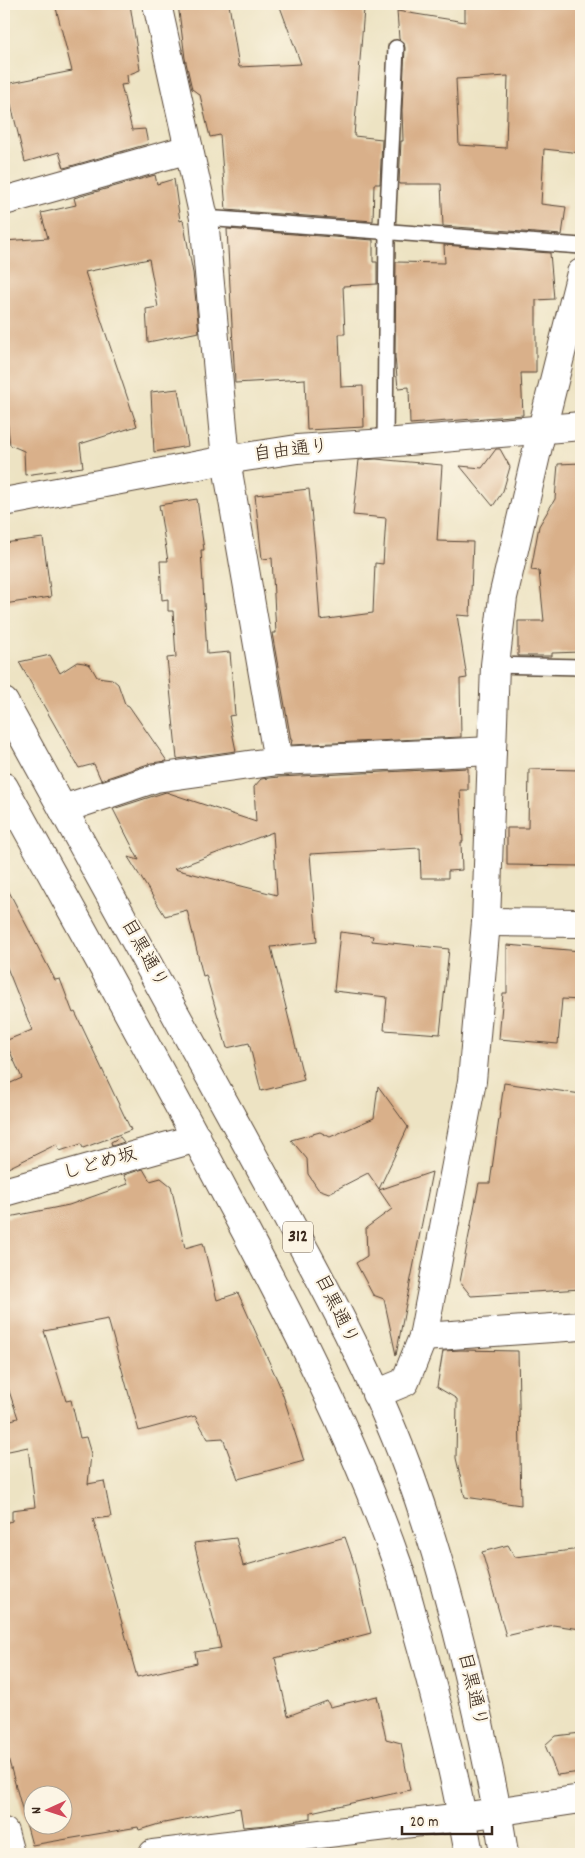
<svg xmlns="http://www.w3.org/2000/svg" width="585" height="1858" font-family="Dekko,'Klee One',sans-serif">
	<rect width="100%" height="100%" fill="#fcf5e5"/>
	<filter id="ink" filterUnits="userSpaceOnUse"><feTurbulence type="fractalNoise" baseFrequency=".02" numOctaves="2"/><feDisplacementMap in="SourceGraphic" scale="10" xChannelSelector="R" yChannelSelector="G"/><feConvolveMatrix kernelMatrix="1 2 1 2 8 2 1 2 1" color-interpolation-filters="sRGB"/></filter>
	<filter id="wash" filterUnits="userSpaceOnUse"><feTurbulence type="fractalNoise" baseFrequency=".0096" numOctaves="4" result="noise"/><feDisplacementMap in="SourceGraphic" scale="20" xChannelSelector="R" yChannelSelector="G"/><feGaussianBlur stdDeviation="1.12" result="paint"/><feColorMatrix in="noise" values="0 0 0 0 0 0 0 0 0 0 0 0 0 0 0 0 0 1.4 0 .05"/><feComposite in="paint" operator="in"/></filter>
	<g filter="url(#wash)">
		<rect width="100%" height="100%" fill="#ede3c3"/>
		<g id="blocks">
			<g fill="#d9b08a" fill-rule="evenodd">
				<polygon points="55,4 130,4 140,70 127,75 128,84 121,85 132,130 145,129 148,144 64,168 59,152 25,162 6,84 72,71"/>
				<polygon points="178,4 229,4 239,67 301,64 279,4 322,4 364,9 354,136 382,139 380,184 374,184 373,221 226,210 220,135 210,137 200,95 192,89 185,58"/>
				<path d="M465,4H581V153L544,149L541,204L566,207L562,235L443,226L441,184H399L401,141H403L402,110L405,48L404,43L399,39L397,11L465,22ZM508,76L506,148L459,145L456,79Z"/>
				<polygon points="155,175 157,184 174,179 180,221 183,220 193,273 199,332 148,342 146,309 158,307 149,259 85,272 137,426 80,444 83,467 25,475 24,451 10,445 4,393 4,241 48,238 41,213 76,205 74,198"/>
				<polygon points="227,229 373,240 373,262 377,262 377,284 343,286 345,334 339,334 341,387 363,386 364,427 307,430 305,379 235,383"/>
				<polygon points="444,245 550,253 554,299 536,300 536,373 521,373 523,415 410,424 409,387 398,388 395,357 396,262 445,263"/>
				<polygon points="178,389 188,446 154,452 151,392"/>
				<polygon points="496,449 500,449 510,467 503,491 493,506 460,466 482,468"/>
				<polygon points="376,459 442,465 437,541 473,542 470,616 457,615 467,678 460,679 461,737 291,745 292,740 291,740 272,633 276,633 272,558 262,559 255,495 309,489 315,550 320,620 373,613 375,563 383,564 386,518 353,515 359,460"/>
				<polygon points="581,463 581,652 552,653 552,656 518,656 518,621 544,621 539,571 531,570 539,526 555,499 558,464"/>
				<polygon points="197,499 204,550 201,550 207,654 230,652 235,715 229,716 236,751 177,759 167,658 176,657 173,611 168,611 168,599 162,600 160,561 168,561 159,505"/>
				<polygon points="43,538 51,597 4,604 4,543"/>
				<polygon points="50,655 60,673 77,662 84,663 90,665 97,677 112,679 118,684 125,704 129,706 167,761 151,763 101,780 94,764 79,768 19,662"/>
				<path d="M468,768V790H460L463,842H461L462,870L448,871V878H421L420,848L310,854L317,942L271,947L304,1080L261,1091L249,1043L227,1048L206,975L203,976L187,910L165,916L128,857L139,860L113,809L166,792L256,822L254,787L261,779L279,777ZM273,832L277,895L174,869Z"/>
				<polygon points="529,769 581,770 581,866 507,865 507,828 528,828"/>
				<polygon points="4,882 55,980 60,979 73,1013 75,1012 131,1130 83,1148 81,1144 60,1151 57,1144 4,1170 4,1086 22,1078 5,1041 32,1030 4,960"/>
				<polygon points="340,932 373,936 372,941 449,949 440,1034 384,1030 387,997 334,991"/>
				<polygon points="507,945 581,951 581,1000 562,999 558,1044 499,1039 503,993 507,993"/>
				<polygon points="504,1083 581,1094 581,1289 471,1296 460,1282 479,1183 490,1183"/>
				<polygon points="378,1086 408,1127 379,1189 368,1173 329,1193 318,1189 308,1174 307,1159 291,1140 320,1132 330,1137 374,1118"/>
				<polygon points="120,1137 124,1142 112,1146 111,1142"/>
				<path d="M143,1169L150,1181L161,1178L171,1186L185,1248L203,1243L217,1300L238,1293L280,1386L304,1461L238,1479L223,1438L208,1439L195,1416L139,1431L108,1319L44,1331L66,1401L71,1400L80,1438L86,1437L91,1454L88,1484L104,1481L111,1517L93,1519L137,1677L197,1663L195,1652L221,1648L194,1543L236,1538L243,1566L345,1537L353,1560L371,1633L275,1658L288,1716L327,1701L330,1707L377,1696L386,1739L401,1743L410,1790L311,1812V1818L268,1825L243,1827L240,1808L159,1824L139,1830L138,1827L32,1845L4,1743V1523L12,1521V1510L35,1507L28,1447L4,1452V1422L18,1418L4,1376V1218L69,1205L128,1184L124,1175ZM32,1796H62V1826H32Z"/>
				<polygon points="432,1172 396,1355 384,1299 373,1295 356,1263 367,1256 366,1228 392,1209 379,1190"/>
				<polygon points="460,1350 518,1351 521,1505 465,1497 456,1458 457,1399 437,1387 443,1351"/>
				<polygon points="508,1545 515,1557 581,1549 581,1629 553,1625 506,1636 482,1552"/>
				<polygon points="581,1733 581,1772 557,1775 545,1745 555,1736"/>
			</g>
		</g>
	</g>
	<g filter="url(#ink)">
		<use href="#blocks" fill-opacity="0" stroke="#564637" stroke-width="1"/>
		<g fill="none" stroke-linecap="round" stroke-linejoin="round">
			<defs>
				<g id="lane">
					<polyline points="204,218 581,246"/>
					<polyline points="385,443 387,230 396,48"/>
					<polyline points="495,665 581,667"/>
				</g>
				<g id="street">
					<polyline points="157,4 204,218 226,460 278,761"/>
					<polyline points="4,201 189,149"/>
					<polyline points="63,809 156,778 278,761 492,751"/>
					<polyline points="486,922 581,923"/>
					<polyline points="4,1192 197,1138"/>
					<polyline points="423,1337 581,1326"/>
					<polyline points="376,1394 405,1382 423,1337 472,1081 486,922 495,665 503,597 542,429 581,273"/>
					<polyline points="4,1832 10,1854"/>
					<polyline points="153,1854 462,1817"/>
				</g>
				<g id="secondary">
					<polyline points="4,502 226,460 297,449 385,443 581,426"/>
					<polyline points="462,1817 581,1799"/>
				</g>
				<g id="primary">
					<path d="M4,702C84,847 164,992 243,1137C302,1246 366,1355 409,1472C439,1554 460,1638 479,1723C488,1767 498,1810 504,1854"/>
					<path d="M4,787C79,924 156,1061 229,1200C292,1318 353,1437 397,1563C405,1585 410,1608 417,1631C438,1704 456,1779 469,1854"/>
				</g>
			</defs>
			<use href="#lane" stroke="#564637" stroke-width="18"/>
			<use href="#street" stroke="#564637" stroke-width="30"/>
			<use href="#secondary" stroke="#564637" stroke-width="30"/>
			<use href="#primary" stroke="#564637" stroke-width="30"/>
			<use href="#lane" stroke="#fff" stroke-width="15"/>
			<use href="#street" stroke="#fff" stroke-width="28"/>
			<use href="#secondary" stroke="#fff" stroke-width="28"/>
			<use href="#primary" stroke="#fff" stroke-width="28"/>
		</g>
	</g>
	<g text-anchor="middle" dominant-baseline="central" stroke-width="4.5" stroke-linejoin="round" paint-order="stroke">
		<rect fill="#fcf5e5" stroke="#75675a" stroke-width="1" x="283" y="1221.5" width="30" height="31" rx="4"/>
		<g font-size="18" font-weight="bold" fill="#3b2a1e">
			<text x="298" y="1237">312</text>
		</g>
		<g font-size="19" fill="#3b2a1e" stroke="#fcf5e5">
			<text transform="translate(291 452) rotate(-7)">自由通り</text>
			<text transform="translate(143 954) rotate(61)">目黒通り</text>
			<text transform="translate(100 1165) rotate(-16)">しどめ坂</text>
			<text transform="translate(335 1310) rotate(64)">目黒通り</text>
			<text transform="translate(471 1690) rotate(77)">目黒通り</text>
		</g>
	</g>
	<rect width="585" height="1858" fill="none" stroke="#fcf5e5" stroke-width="20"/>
	<g transform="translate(48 1810) rotate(267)"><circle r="24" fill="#fcf5e5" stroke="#afa495"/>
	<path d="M0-4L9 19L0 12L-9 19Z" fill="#d1495b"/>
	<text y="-8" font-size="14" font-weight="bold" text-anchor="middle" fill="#3b2a1e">N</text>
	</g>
	<path d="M402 1826v8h90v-8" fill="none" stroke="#3b2a1e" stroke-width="2.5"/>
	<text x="410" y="1826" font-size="15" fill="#3b2a1e" stroke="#fcf5e5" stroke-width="4" paint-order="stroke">20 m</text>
</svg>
